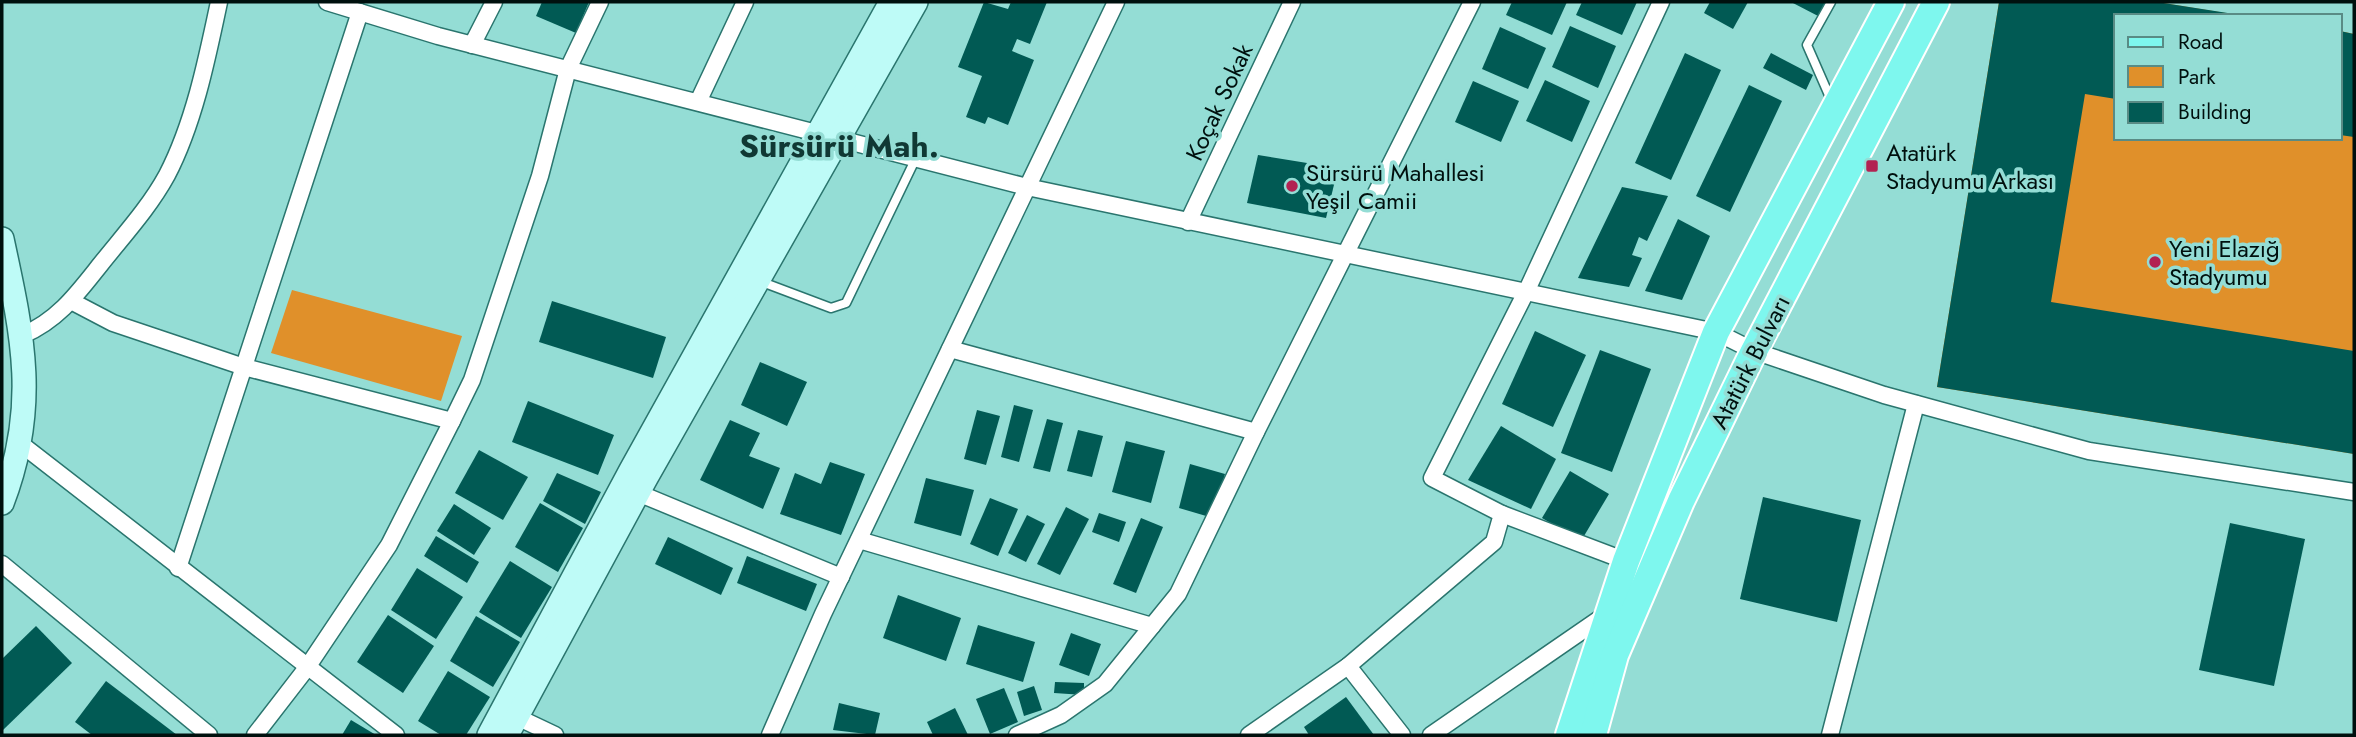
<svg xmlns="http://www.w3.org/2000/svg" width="2356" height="737" font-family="Jost,sans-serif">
	<rect width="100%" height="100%" fill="#94ddd5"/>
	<g fill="#e0902a">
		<polygon points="1999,2 2157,2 2244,16 2116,16 2116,138 2340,138 2340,31 2354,34 2354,454 1937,387"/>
		<polygon points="292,290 462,336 441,401 271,353"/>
	</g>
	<g fill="#015a54">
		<polygon points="542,2 589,2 576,33 536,16"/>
		<polygon points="984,2 1008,9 1011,2 1047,2 1030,44 1017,39 1012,51 1034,60 1008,125 988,117 985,124 966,117 982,76 958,67"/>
		<polygon points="1512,2 1567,2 1552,35 1506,15"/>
		<polygon points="1582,2 1637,2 1622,35 1576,15"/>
		<polygon points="1710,2 1748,2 1733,29 1704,13"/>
		<polygon points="1791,2 1828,2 1820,17"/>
		<polygon points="1999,2 2157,2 2234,14 2116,16 2116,99 2085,94 2051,302 2354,351 2354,454 1937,387"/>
		<polygon points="1570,26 1616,46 1598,88 1552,67"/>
		<polygon points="1500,27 1546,48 1528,89 1482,69"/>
		<polygon points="2340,31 2354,34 2354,137 2340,135"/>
		<polygon points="1685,53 1721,70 1671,180 1635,163"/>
		<polygon points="1771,53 1813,75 1806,90 1763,68"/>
		<polygon points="1545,80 1590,101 1572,142 1526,121"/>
		<polygon points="1473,81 1519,101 1501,142 1455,122"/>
		<polygon points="1749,85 1782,101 1730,212 1696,196"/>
		<polygon points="1258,155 1338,168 1326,218 1247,203"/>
		<polygon points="1622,187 1668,196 1647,241 1639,237 1632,255 1642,258 1629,287 1578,278"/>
		<polygon points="1678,219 1710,236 1682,300 1645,291"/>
		<polygon points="552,301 666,337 653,378 539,342"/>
		<polygon points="1535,331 1586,355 1553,427 1502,404"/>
		<polygon points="1600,350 1651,369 1612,472 1561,453"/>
		<polygon points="760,362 807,382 787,426 741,405"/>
		<polygon points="528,401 614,435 598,475 512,442"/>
		<polygon points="1014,405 1033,410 1019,462 1001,457"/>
		<polygon points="977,410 1000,416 986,465 964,459"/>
		<polygon points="1047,419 1063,423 1050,472 1033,468"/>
		<polygon points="730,420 760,433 749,456 780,468 763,509 700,480"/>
		<polygon points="1501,426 1556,459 1531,509 1468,480"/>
		<polygon points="1078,430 1103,436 1092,477 1067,471"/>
		<polygon points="1126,441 1165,451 1151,503 1112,492"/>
		<polygon points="479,450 528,477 503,520 455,493"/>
		<polygon points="830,462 865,474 841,535 780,514 795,473 821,484"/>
		<polygon points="1190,464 1225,474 1213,518 1179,508"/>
		<polygon points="1570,471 1609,494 1581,541 1542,518"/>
		<polygon points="557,473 601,492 585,524 543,501"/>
		<polygon points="926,478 974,490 961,536 914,523"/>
		<polygon points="1763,497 1861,520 1837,622 1740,599"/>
		<polygon points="990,498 1018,509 998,556 970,544"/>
		<polygon points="540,503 583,528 558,572 515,547"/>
		<polygon points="454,504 491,528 474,555 437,531"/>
		<polygon points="1066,507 1089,519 1060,575 1037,564"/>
		<polygon points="1099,513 1126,522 1119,542 1092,532"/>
		<polygon points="1027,515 1045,524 1026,562 1008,553"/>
		<polygon points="1141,518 1163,527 1136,593 1113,584"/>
		<polygon points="2230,523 2305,539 2274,686 2199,670"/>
		<polygon points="436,536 479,562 467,583 424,556"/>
		<polygon points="668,537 733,568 721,595 655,564"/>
		<polygon points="747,556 817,584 806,611 737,583"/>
		<polygon points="510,561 552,587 521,638 479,612"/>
		<polygon points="417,568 463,597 436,639 391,610"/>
		<polygon points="898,595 961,618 946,661 883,638"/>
		<polygon points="388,615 434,646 403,693 357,662"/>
		<polygon points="476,616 520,642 493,687 450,661"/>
		<polygon points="978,625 1035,642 1023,682 966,664"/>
		<polygon points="36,626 72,663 2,731 2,659"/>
		<polygon points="1071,633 1101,644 1089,676 1059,665"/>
		<polygon points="448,671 490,697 466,735 441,735 418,721"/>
		<polygon points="106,681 177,735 92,735 75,722"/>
		<polygon points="1055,682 1084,683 1084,695 1054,693"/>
		<polygon points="1034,686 1042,710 1024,716 1017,692"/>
		<polygon points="1004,688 1018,722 990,734 976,699"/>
		<polygon points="1346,697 1374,735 1309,735 1304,727"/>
		<polygon points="839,703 880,713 875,735 833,730"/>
		<polygon points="955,708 968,735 933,735 927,722"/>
		<polygon points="351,720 376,735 342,735"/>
	</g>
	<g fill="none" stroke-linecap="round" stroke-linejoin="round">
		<defs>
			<g id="lane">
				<polyline points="1831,2 1807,45 1832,102"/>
				<polyline points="762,282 831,308 846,303 915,160"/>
			</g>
			<g id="street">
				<polyline points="327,2 438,36 1027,187 1716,332 1754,351 1884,395 2089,451 2354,492"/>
				<polyline points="472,45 494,2"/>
				<polyline points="698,102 745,2"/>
				<polyline points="1188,222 1292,2"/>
				<polyline points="71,301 113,323 244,367 452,421"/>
				<path d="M23,335C58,320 77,294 100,265C123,236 149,208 167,175C194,123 207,59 219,2"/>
				<polyline points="950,349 1256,432"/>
				<polyline points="21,444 396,735"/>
				<polyline points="638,493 841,577"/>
				<polyline points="1502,514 1626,561"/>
				<polyline points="859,540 1152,626"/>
				<polyline points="2,564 209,735"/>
				<polyline points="178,568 360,12"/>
				<polyline points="1348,666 1402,735"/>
				<polyline points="517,717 555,735"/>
				<polyline points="255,735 306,669 389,545 452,421 472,380 540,176 568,69 600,2"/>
				<polyline points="770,735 823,614 1116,2"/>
				<polyline points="1017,735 1061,715 1105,684 1178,594 1256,432 1472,2"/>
				<polyline points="1249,735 1348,666 1494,542 1502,514 1432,478 1527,290 1661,2"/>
				<polyline points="1431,735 1608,613"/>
				<polyline points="1830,735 1916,404"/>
			</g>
			<g id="secondary">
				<path d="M2,239C23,336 39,407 2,503"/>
				<polyline points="489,735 631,470 891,2"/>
				<polyline points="507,735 646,478 916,2"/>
			</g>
			<g id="primary">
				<polyline points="1569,735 1626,561 1716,332 1891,2"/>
				<polyline points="1593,735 1615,655 1681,501 1754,351 1936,2"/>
			</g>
		</defs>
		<use href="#lane" stroke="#2a756e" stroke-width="11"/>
		<use href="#street" stroke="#2a756e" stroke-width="19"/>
		<use href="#secondary" stroke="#2a756e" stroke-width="26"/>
		<use href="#primary" stroke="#fff" stroke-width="30"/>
		<use href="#lane" stroke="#fff" stroke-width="8"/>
		<use href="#street" stroke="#fff" stroke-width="16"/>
		<use href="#secondary" stroke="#befbf7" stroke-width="23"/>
		<use href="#primary" stroke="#7ef7ee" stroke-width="26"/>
	</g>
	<g fill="#b22252" stroke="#94ddd5" stroke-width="2.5">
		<rect x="1865" y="159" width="14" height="14" rx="3.5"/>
		<circle cx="1292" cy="186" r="7"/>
		<circle cx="2155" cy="262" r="7"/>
	</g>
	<g text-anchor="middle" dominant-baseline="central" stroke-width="7" stroke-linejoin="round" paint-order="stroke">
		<g font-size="24" fill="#00100e" stroke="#94ddd5">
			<text transform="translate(1219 102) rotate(-65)">Koçak Sokak</text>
			<text transform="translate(1750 362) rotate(-63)">Atatürk Bulvarı</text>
		</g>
		<g font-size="24" fill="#00100e" stroke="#94ddd5" text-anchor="start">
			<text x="1886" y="152">Atatürk<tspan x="1886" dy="28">Stadyumu Arkası</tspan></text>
			<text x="1306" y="172">Sürsürü Mahallesi<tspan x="1306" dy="28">Yeşil Camii</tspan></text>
			<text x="2169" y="248">Yeni Elazığ<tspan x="2169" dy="28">Stadyumu</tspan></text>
		</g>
		<g font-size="32" font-weight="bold" fill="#103834" stroke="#94ddd5">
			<text x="839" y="146">Sürsürü Mah.</text>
		</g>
	</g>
	<rect width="2356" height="737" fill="none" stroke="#00100e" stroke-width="7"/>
	<rect x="2114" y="14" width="228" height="126" fill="#94ddd5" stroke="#598b85" stroke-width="2"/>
	<rect x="2128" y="37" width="35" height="10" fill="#7ef7ee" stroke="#598b85" stroke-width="2"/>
	<text x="2178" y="49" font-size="21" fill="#00100e">Road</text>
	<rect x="2128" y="66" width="35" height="21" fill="#e0902a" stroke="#598b85" stroke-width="2"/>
	<text x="2178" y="84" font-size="21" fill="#00100e">Park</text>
	<rect x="2128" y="102" width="35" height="21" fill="#015a54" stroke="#598b85" stroke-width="2"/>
	<text x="2178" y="119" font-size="21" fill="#00100e">Building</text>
</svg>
